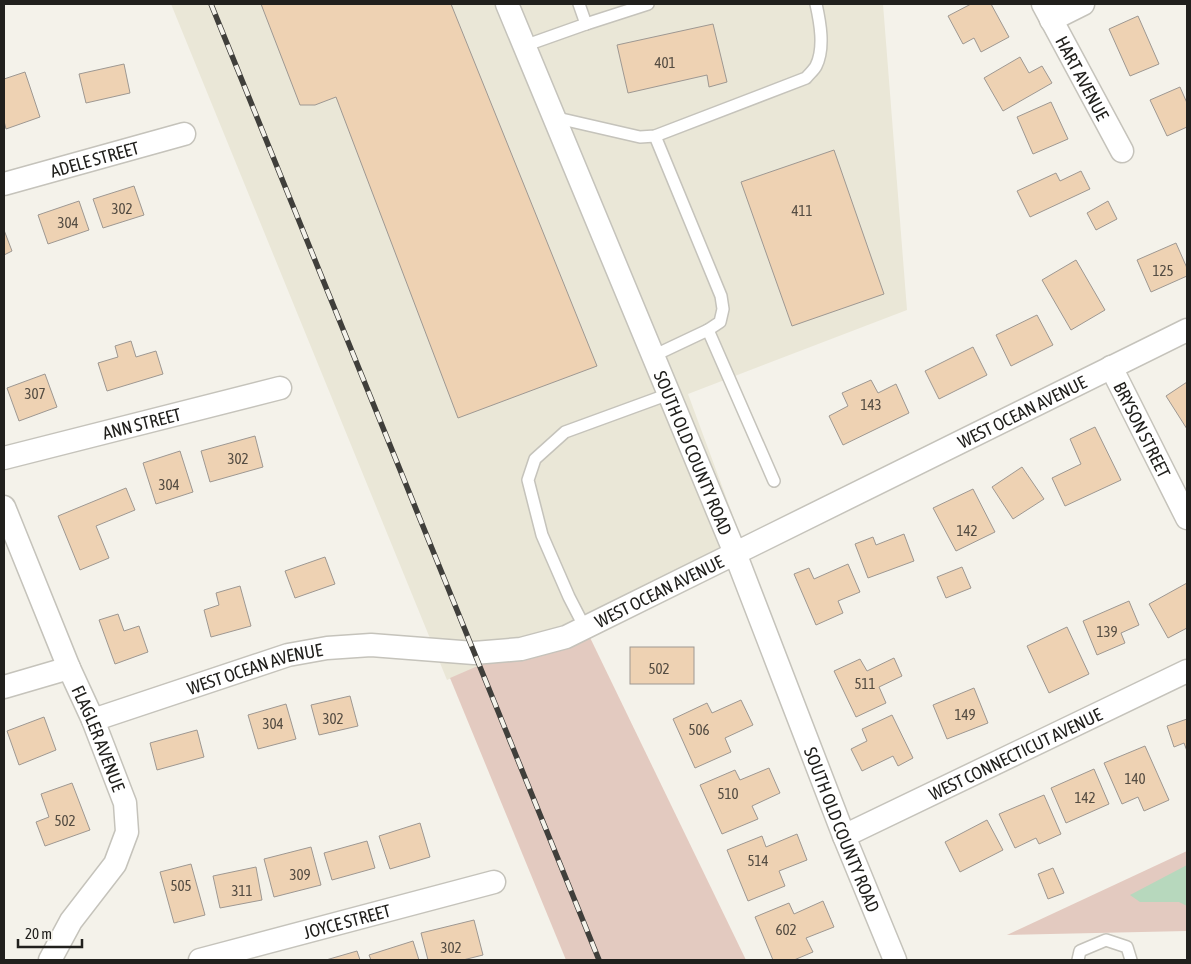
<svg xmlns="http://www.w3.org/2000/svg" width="1191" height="964" font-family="'Asap Condensed',sans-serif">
	<rect width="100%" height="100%" fill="#f4f2ea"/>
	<polygon fill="#eae7d7" points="171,4 883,4 907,310 688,394 746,551 447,680"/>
	<g fill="#e3cac0">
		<polygon points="582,621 746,960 566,960 450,678"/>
		<polygon points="1187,851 1187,931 1007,935"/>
	</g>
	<polygon fill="#b7d8bd" points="1187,865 1187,906 1179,902 1140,902 1130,895"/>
	<g fill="#eed2b3" stroke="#9e9892">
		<polygon points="261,4 451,4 597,366 458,418 336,97 315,105 300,105"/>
		<polygon points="971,4 991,4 1009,37 981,52 974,38 963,44 948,16"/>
		<polygon points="1138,16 1159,64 1130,76 1109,29"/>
		<polygon points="713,24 727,82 709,87 707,75 628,93 617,45"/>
		<polygon points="1020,57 1029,73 1042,66 1052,83 1003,111 984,78"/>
		<polygon points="124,64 130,93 86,103 79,74"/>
		<polygon points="25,72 40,117 6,129 4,121 4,79"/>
		<polygon points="1180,87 1187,103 1187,127 1167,136 1150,100"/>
		<polygon points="1051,102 1068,139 1033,154 1017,117"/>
		<polygon points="834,150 884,294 792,326 741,182"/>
		<polygon points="1081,171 1090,189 1030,217 1017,191 1056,173 1060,181"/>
		<polygon points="134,186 144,215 103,228 93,199"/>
		<polygon points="79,201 89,230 48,244 38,215"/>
		<polygon points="1108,201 1117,219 1096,230 1087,213"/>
		<polygon points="4,230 12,251 4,255"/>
		<polygon points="1176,243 1187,268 1187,276 1151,292 1137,260"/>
		<polygon points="1076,260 1105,310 1071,330 1042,280"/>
		<polygon points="1037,315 1053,345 1011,366 996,335"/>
		<polygon points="131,341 136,357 156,351 163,374 107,391 98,363 118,357 115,346"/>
		<polygon points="973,347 987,375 939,399 925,371"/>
		<polygon points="45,374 57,407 19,421 7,388"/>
		<polygon points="871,380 878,393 896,384 909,413 843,445 829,416 848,406 842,393"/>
		<polygon points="1187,382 1187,429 1166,396"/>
		<polygon points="1095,427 1121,480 1065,506 1052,478 1081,464 1070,439"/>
		<polygon points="255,436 263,467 210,482 201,451"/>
		<polygon points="180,451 193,492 156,504 143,463"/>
		<polygon points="1022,467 1044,499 1013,519 992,487"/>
		<polygon points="126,488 135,510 96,526 109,558 80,570 58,516"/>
		<polygon points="973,489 995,532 956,551 933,508"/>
		<polygon points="904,534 914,561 868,578 855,544 873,537 876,545"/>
		<polygon points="325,557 335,584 295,598 285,571"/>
		<polygon points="848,564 860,592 838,601 843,613 816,625 794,574 809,568 814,579"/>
		<polygon points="962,567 971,588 946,598 937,577"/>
		<polygon points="1187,583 1187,628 1168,638 1149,604"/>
		<polygon points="240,586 251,626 211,637 204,610 219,605 216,593"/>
		<polygon points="1129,601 1139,625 1121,633 1125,643 1097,655 1083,621"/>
		<polygon points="118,614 124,631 139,626 148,652 115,664 99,620"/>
		<polygon points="1067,627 1089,674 1049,693 1027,646"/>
		<rect x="630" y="647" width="64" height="37"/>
		<polygon points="894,658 902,676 879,687 886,703 856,717 834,671 860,659 867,671"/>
		<polygon points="974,688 988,723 947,739 933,705"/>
		<polygon points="350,696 358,726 319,735 311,705"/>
		<polygon points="741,700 753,725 725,738 731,752 695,768 673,719 707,703 712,713"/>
		<polygon points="286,704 296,739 258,749 248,715"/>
		<polygon points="892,715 913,758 898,766 893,756 862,771 851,749 867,741 862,729"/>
		<polygon points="44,717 56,750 19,765 7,731"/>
		<polygon points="1187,719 1187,751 1184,743 1174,747 1167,726"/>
		<polygon points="197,730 204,757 157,770 150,743"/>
		<polygon points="1145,746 1169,800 1144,811 1138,797 1122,804 1104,763"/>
		<polygon points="769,768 780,793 752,806 758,819 722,834 700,785 735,770 740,780"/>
		<polygon points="1094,769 1109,804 1066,823 1051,788"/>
		<polygon points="72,783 90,830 45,846 36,822 49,817 41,794"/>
		<polygon points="1044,795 1061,834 1039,844 1036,838 1015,848 999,814"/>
		<polygon points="987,820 1003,850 960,872 945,842"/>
		<polygon points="420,823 430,857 390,869 379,836"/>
		<polygon points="797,834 807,860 779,871 785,886 748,901 727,850 762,836 766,847"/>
		<polygon points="367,841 375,868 332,880 324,853"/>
		<polygon points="311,847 321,885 274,897 264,859"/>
		<polygon points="191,864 205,915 174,923 160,872"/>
		<polygon points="256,867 262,900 220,908 213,876"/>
		<polygon points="1053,868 1064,893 1048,899 1038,874"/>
		<polygon points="823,901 834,927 806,938 813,952 794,960 773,960 755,917 789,903 794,914"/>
		<polygon points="474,920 483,955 463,960 428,960 421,933"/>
		<polygon points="413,941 419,960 371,960 369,955"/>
		<polygon points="357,951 360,960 326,960"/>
	</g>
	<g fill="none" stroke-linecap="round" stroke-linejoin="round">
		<defs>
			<g id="lane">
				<polyline points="586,24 648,4"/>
				<polyline points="524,46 586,24 579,4"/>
				<path d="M553,117L640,137L655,136L806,78C809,74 814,70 816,66C825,48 820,22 816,4"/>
				<polyline points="708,330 774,481"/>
				<polyline points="653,356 708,330 720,322 723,309 721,296 655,136"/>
				<polyline points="585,628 569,597 542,535 528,480 535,459 565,432 669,394"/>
				<polyline points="1078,960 1080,951 1106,940 1127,947 1131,960"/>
			</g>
			<g id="street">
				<path id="s1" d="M507,4L735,553L844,836L895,960"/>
				<path id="s2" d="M1043,4L1122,151"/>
				<polyline points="1051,20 1083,4"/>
				<path id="s3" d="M4,184L184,134"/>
				<path id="s4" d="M1111,367L1187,518"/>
				<path id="s5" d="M4,458L280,388"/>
				<path id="s6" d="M4,507L69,668L93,720L125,803L127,832L115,864L71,921L50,960"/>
				<polyline points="4,687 69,668"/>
				<path id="s7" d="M93,720L288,655L327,648L371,645L474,653L521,649L566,637L1187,330"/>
				<path id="s8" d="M844,836L1187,671"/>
				<path id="s9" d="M200,960L494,882"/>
			</g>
		</defs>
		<use href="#lane" stroke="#c5c3bb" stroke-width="14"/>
		<use href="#street" stroke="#c5c3bb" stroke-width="25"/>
		<use href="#lane" stroke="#fff" stroke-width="11"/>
		<use href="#street" stroke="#fff" stroke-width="22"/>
		<defs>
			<polyline id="rail" points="211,4 599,960"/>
		</defs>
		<use href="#rail" stroke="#403f3b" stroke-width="5.5"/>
		<use href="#rail" stroke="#f4f2ea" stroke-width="4" stroke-dasharray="11" stroke-linecap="butt"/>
	</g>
	<g text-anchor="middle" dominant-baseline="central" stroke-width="5" stroke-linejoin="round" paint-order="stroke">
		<g font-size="15" fill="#544c42">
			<text x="665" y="62">401</text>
			<text x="122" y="208">302</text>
			<text x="802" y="210">411</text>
			<text x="68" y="222">304</text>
			<text x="1163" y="270">125</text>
			<text x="35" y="393">307</text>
			<text x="871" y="404">143</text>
			<text x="238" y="458">302</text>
			<text x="169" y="484">304</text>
			<text x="967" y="530">142</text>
			<text x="1107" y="631">139</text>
			<text x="659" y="668">502</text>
			<text x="865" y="683">511</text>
			<text x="965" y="714">149</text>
			<text x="333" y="718">302</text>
			<text x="273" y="723">304</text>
			<text x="699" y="729">506</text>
			<text x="1135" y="778">140</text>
			<text x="728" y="793">510</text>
			<text x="1085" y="797">142</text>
			<text x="65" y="820">502</text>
			<text x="758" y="860">514</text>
			<text x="300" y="874">309</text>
			<text x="181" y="885">505</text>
			<text x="242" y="890">311</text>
			<text x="786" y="929">602</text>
			<text x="451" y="947">302</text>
		</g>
		<g font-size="18" fill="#21201d" stroke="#f4f2ea">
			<text stroke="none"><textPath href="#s2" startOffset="84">HART AVENUE</textPath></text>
			<text stroke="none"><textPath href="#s3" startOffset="94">ADELE STREET</textPath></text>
			<text stroke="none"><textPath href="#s7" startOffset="995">WEST OCEAN AVENUE</textPath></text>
			<text stroke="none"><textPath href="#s5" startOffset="142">ANN STREET</textPath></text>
			<text stroke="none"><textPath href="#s4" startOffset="70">BRYSON STREET</textPath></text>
			<text stroke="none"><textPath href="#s1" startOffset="486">SOUTH OLD COUNTY ROAD</textPath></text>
			<text stroke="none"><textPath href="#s7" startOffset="590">WEST OCEAN AVENUE</textPath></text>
			<text stroke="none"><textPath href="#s7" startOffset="170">WEST OCEAN AVENUE</textPath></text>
			<text stroke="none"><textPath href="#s6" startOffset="250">FLAGLER AVENUE</textPath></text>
			<text stroke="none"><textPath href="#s8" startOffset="190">WEST CONNECTICUT AVENUE</textPath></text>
			<text stroke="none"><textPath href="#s1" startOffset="891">SOUTH OLD COUNTY ROAD</textPath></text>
			<text stroke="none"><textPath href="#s9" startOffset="152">JOYCE STREET</textPath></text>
		</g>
	</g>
	<rect width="1191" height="964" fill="none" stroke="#21201d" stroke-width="10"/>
	<path d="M18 939v8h64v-8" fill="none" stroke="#21201d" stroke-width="2.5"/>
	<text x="25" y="939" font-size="15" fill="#21201d" stroke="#f4f2ea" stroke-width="4" paint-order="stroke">20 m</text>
</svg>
